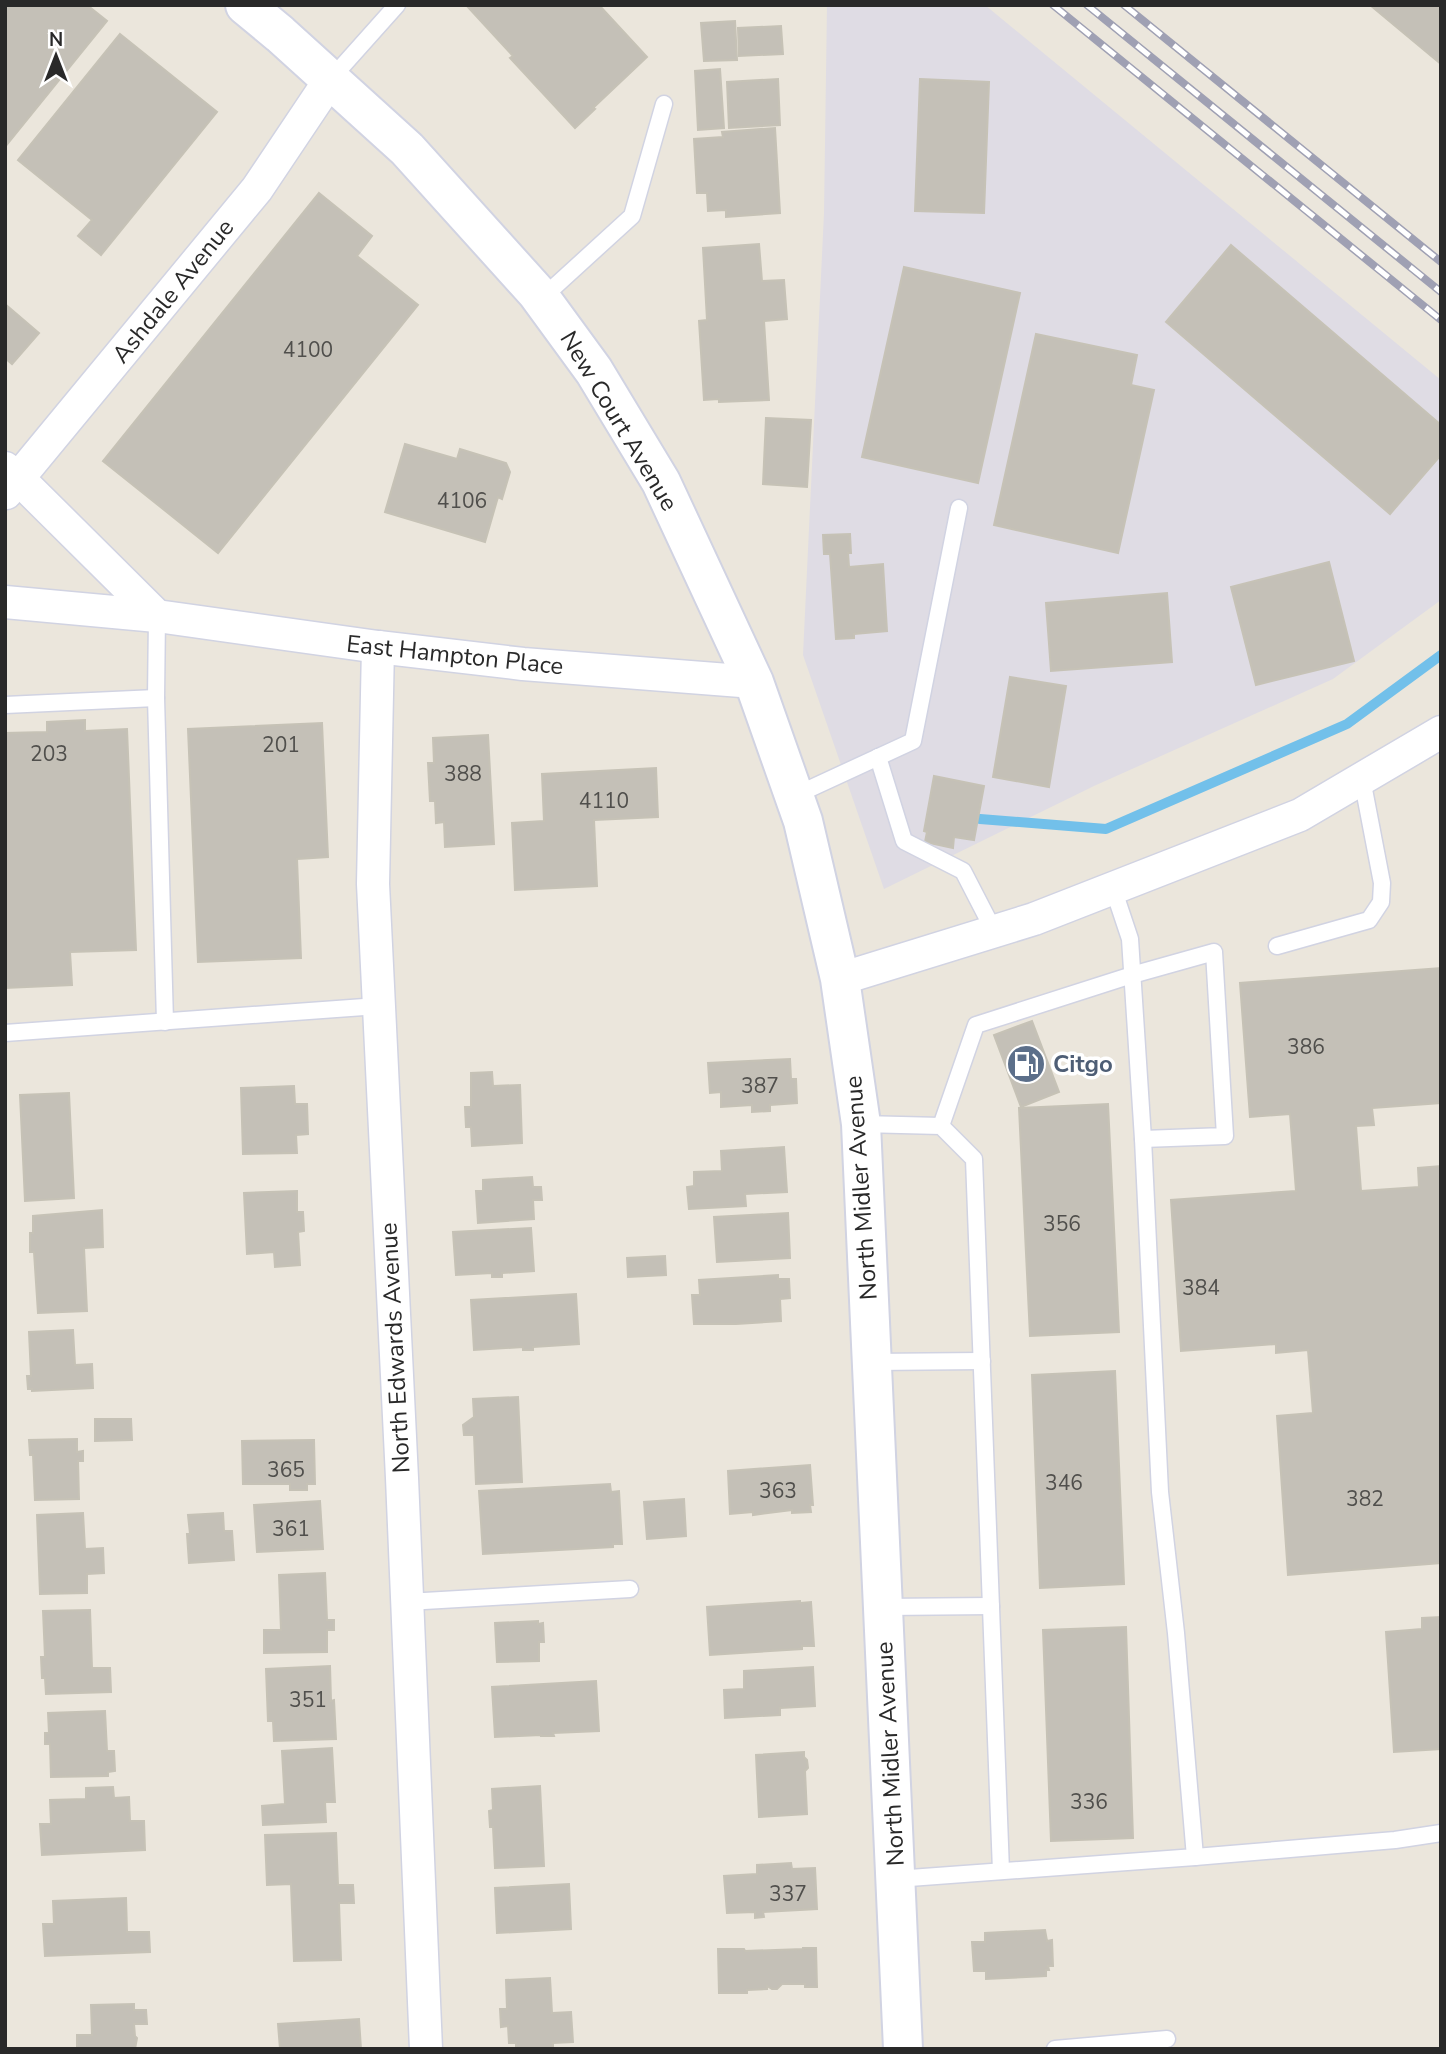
<svg xmlns="http://www.w3.org/2000/svg" width="1446" height="2054" font-family="'Nunito Sans',sans-serif">
	<rect width="100%" height="100%" fill="#ebe6dc"/>
	<polygon fill="#dfdce4" points="827,5 985,5 1441,380 1441,600 1333,679 1094,786 884,889 803,655 824,213"/>
	<g fill="none" stroke-linecap="round" stroke-linejoin="round">
		<polyline stroke="#72c0ea" stroke-width="10" points="980,819 1106,829 1347,724 1441,655"/>
	</g>
	<g fill="#c4c0b7" stroke="#c6c2b6" stroke-width="2">
		<polygon points="5,5 87,5 107,21 5,147"/>
		<polygon points="466,5 599,5 647,57 593,108 595,109 575,128 510,58 513,56"/>
		<polygon points="1370,5 1441,5 1441,64"/>
		<polygon points="735,21 737,60 704,61 701,23"/>
		<polygon points="781,26 783,54 739,56 738,28"/>
		<polygon points="120,34 217,112 101,255 78,236 92,220 18,160"/>
		<polygon points="720,69 724,128 698,130 695,71"/>
		<polygon points="778,79 780,125 729,128 727,82"/>
		<polygon points="920,79 989,82 984,213 915,211"/>
		<polygon points="775,128 780,213 726,217 726,210 708,211 707,193 697,193 694,139 723,137 722,132"/>
		<polygon points="319,193 372,236 357,256 418,305 218,553 103,461"/>
		<polygon points="759,244 762,281 784,280 787,319 764,321 769,400 719,402 719,399 704,400 699,321 707,320 703,248"/>
		<polygon points="1231,245 1441,425 1441,455 1390,514 1166,322"/>
		<polygon points="904,267 1020,293 978,483 862,457"/>
		<polygon points="5,304 39,333 12,364 5,358"/>
		<polygon points="1036,334 1137,355 1131,385 1154,390 1118,553 994,525"/>
		<polygon points="766,418 811,420 807,487 763,484"/>
		<polygon points="405,444 457,459 460,449 506,463 510,472 502,499 498,497 485,542 385,512"/>
		<polygon points="850,534 851,553 848,553 849,567 883,564 887,631 854,634 854,638 836,639 830,554 824,554 823,535"/>
		<polygon points="1329,562 1354,661 1256,685 1231,587"/>
		<polygon points="1167,593 1172,662 1051,671 1046,603"/>
		<polygon points="1010,677 1066,686 1049,787 993,777"/>
		<polygon points="85,720 85,731 127,729 136,950 70,952 72,985 5,988 5,733 47,732 47,722"/>
		<polygon points="322,723 328,857 297,859 301,958 198,962 188,729"/>
		<polygon points="488,735 494,844 445,847 444,822 436,823 435,801 430,801 428,763 434,763 433,738"/>
		<polygon points="656,768 658,817 594,820 597,886 515,890 512,823 544,821 542,774"/>
		<polygon points="934,776 984,786 974,840 954,837 953,848 925,842 927,832 924,831"/>
		<polygon points="1441,968 1441,1103 1372,1108 1374,1125 1356,1126 1361,1191 1419,1187 1418,1168 1441,1166 1441,1563 1288,1575 1277,1416 1313,1413 1308,1350 1276,1353 1276,1344 1181,1351 1171,1200 1296,1191 1290,1114 1250,1117 1240,983"/>
		<polygon points="1032,1021 1059,1092 1021,1107 994,1035"/>
		<polygon points="790,1059 791,1079 796,1079 797,1103 770,1105 770,1111 752,1112 752,1105 721,1107 721,1092 710,1093 708,1063"/>
		<polygon points="492,1072 493,1086 520,1085 522,1143 472,1146 471,1127 466,1127 465,1107 471,1107 471,1073"/>
		<polygon points="294,1086 295,1104 307,1104 308,1134 296,1135 297,1153 243,1154 241,1088"/>
		<polygon points="69,1093 74,1198 25,1201 20,1095"/>
		<polygon points="1108,1104 1119,1332 1030,1336 1019,1108"/>
		<polygon points="784,1147 787,1192 745,1194 746,1206 689,1209 687,1187 694,1186 694,1172 722,1171 721,1151"/>
		<polygon points="532,1177 533,1187 541,1187 542,1200 533,1200 534,1219 478,1223 476,1191 483,1191 483,1180"/>
		<polygon points="297,1191 297,1212 303,1212 304,1231 298,1232 300,1265 275,1267 274,1252 247,1254 244,1193"/>
		<polygon points="102,1210 103,1247 84,1248 87,1311 38,1313 34,1252 30,1252 30,1233 33,1233 33,1216"/>
		<polygon points="788,1213 790,1258 717,1262 714,1217"/>
		<polygon points="531,1228 534,1271 502,1273 502,1277 492,1277 492,1273 456,1275 453,1232"/>
		<polygon points="665,1256 666,1275 628,1277 627,1258"/>
		<polygon points="778,1275 778,1279 789,1279 790,1298 780,1299 781,1321 736,1324 694,1324 692,1295 700,1295 699,1280"/>
		<polygon points="576,1294 579,1344 533,1347 533,1350 523,1350 523,1347 474,1350 471,1300"/>
		<polygon points="73,1330 75,1365 92,1364 93,1388 32,1391 32,1389 28,1389 27,1376 31,1376 29,1332"/>
		<polygon points="1115,1371 1124,1584 1040,1588 1032,1375"/>
		<polygon points="518,1397 522,1482 476,1484 474,1435 464,1435 463,1425 474,1417 473,1399"/>
		<polygon points="95,1419 131,1419 132,1440 95,1441"/>
		<polygon points="77,1439 77,1452 83,1451 83,1461 78,1461 79,1499 35,1500 33,1455 30,1455 29,1440"/>
		<polygon points="314,1440 315,1484 307,1484 307,1490 290,1490 290,1484 243,1484 242,1441"/>
		<polygon points="810,1465 813,1505 810,1505 811,1512 792,1513 792,1510 753,1515 753,1512 730,1514 728,1471"/>
		<polygon points="610,1484 611,1492 619,1491 622,1544 613,1544 613,1547 483,1554 479,1491"/>
		<polygon points="684,1499 686,1536 647,1539 644,1502"/>
		<polygon points="320,1501 323,1549 257,1552 254,1505"/>
		<polygon points="83,1513 85,1549 103,1548 104,1573 87,1574 87,1593 40,1594 37,1515"/>
		<polygon points="223,1513 224,1531 232,1531 234,1560 189,1563 187,1534 190,1534 188,1515"/>
		<polygon points="325,1573 327,1620 334,1620 334,1630 327,1630 327,1652 264,1653 264,1630 281,1630 279,1575"/>
		<polygon points="800,1601 800,1603 811,1602 814,1646 802,1646 802,1649 710,1655 707,1607"/>
		<polygon points="90,1610 92,1668 110,1668 111,1692 46,1694 45,1678 42,1678 41,1657 45,1657 43,1611"/>
		<polygon points="1441,1617 1441,1749 1394,1752 1386,1632 1422,1629 1422,1618"/>
		<polygon points="538,1621 538,1624 543,1623 544,1642 539,1642 539,1661 497,1662 495,1623"/>
		<polygon points="1126,1627 1133,1838 1051,1841 1043,1630"/>
		<polygon points="330,1666 331,1701 334,1700 336,1739 274,1741 273,1721 268,1721 266,1669"/>
		<polygon points="813,1667 815,1706 780,1708 780,1715 725,1718 724,1690 744,1689 744,1671"/>
		<polygon points="596,1681 599,1731 553,1733 554,1736 541,1736 541,1735 495,1737 492,1687"/>
		<polygon points="105,1711 107,1751 114,1751 115,1771 108,1772 108,1776 51,1777 50,1744 45,1744 45,1733 49,1733 48,1713"/>
		<polygon points="332,1748 335,1802 325,1802 326,1822 263,1825 262,1806 285,1804 282,1751"/>
		<polygon points="804,1752 804,1757 807,1760 808,1768 805,1771 807,1814 759,1817 756,1755"/>
		<polygon points="540,1786 544,1866 495,1868 493,1827 490,1827 489,1811 493,1810 492,1789"/>
		<polygon points="113,1787 114,1798 129,1797 130,1821 144,1821 145,1850 42,1855 40,1824 51,1824 50,1800 86,1799 86,1788"/>
		<polygon points="336,1833 338,1885 353,1885 354,1903 339,1903 341,1960 294,1961 291,1884 267,1885 265,1835"/>
		<polygon points="791,1863 792,1869 815,1868 817,1909 763,1912 764,1917 755,1918 755,1912 727,1913 724,1876 757,1874 757,1865"/>
		<polygon points="569,1884 571,1929 497,1933 495,1888"/>
		<polygon points="126,1898 127,1932 149,1932 150,1952 45,1956 43,1924 54,1924 53,1901"/>
		<polygon points="1045,1930 1047,1941 1052,1940 1053,1966 1048,1966 1049,1970 1046,1970 1046,1976 986,1979 986,1971 974,1971 972,1942 985,1942 985,1933"/>
		<polygon points="803,1948 816,1948 817,1987 805,1987 805,1984 782,1984 777,1989 772,1989 767,1986 767,1989 747,1990 747,1993 719,1993 718,1949 744,1949 745,1951 803,1949"/>
		<polygon points="550,1978 552,2013 571,2012 573,2042 553,2043 553,2049 516,2049 516,2043 509,2043 508,2026 501,2027 500,2009 507,2009 506,1980"/>
		<polygon points="134,2004 134,2010 146,2010 147,2024 134,2024 135,2036 137,2038 135,2049 77,2049 77,2035 92,2035 91,2005"/>
		<polygon points="359,2019 361,2049 280,2049 278,2024"/>
	</g>
	<g fill="none" stroke-linecap="round" stroke-linejoin="round">
		<defs>
			<g id="service">
				<polyline points="330,80 397,5"/>
				<polyline points="541,299 632,216 664,104"/>
				<polyline points="157,616 156,698 165,1022"/>
				<polyline points="5,705 156,698"/>
				<polyline points="878,757 904,841 963,871 994,931"/>
				<polyline points="794,796 913,741 959,508"/>
				<polyline points="1277,946 1369,920 1381,902 1382,883 1362,779"/>
				<polyline points="5,1033 378,1006"/>
				<polyline points="861,1124 941,1126 974,1159 1001,1871"/>
				<polyline points="941,1126 976,1025 1132,975 1214,952 1225,1136 1143,1139"/>
				<polyline points="872,1362 982,1361"/>
				<polyline points="407,1602 630,1589"/>
				<polyline points="884,1607 991,1606"/>
				<polyline points="1195,1857 1395,1840 1441,1833"/>
				<polyline points="896,1879 1195,1857 1176,1633 1160,1492 1143,1139 1130,939 1113,888"/>
				<polyline points="1055,2049 1167,2039"/>
			</g>
			<g id="minor">
				<polyline points="5,468 18,478 157,616 378,647 523,664 754,682"/>
				<polyline points="6,493 257,189 330,80"/>
				<polyline points="5,602 157,616"/>
				<polyline points="378,647 373,884 402,1478 426,2049"/>
				<polyline points="840,979 1034,919 1300,815 1441,732"/>
			</g>
			<polyline id="secondary" points="245,5 280,34 407,149 537,293 594,371 661,482 754,682 803,821 840,979 861,1124 903,2049"/>
		</defs>
		<use href="#service" stroke="#d1d3e2" stroke-width="19"/>
		<use href="#minor" stroke="#d1d3e2" stroke-width="35"/>
		<use href="#secondary" stroke="#d1d3e2" stroke-width="42"/>
		<use href="#service" stroke="#fff" stroke-width="16"/>
		<use href="#minor" stroke="#fff" stroke-width="32"/>
		<use href="#secondary" stroke="#fff" stroke-width="38"/>
		<defs>
			<g id="rail">
				<polyline points="1053,5 1441,320"/>
				<polyline points="1087,5 1441,292"/>
				<polyline points="1124,5 1441,262"/>
			</g>
		</defs>
		<use href="#rail" stroke="#9fa0b3" stroke-width="8"/>
		<use href="#rail" stroke="#fff" stroke-width="5" stroke-dasharray="16" stroke-linecap="butt"/>
	</g>
	<defs>
		<symbol id="fuel-disc" viewBox="-11 -11 22 22"><circle r="9.5" fill="#5c6f8a" stroke="#fff"/><path d="M-5.5-6h7V0h2V4h1.3V-2.5L3-4.5l.8-.8L6-3V5H2.5V1h-1V6h-7ZM-4.2-4.7v3.2H.2V-4.7Z" fill="#fff"/></symbol>
	</defs>
	<g fill-rule="evenodd">
		<use href="#fuel-disc" x="1004" y="1042" width="44" height="44"/>
	</g>
	<g text-anchor="middle" dominant-baseline="central" stroke-width="7" stroke-linejoin="round" paint-order="stroke">
		<g font-size="21" fill="#504f4c">
			<text x="308" y="350">4100</text>
			<text x="462" y="501">4106</text>
			<text x="281" y="745">201</text>
			<text x="49" y="754">203</text>
			<text x="463" y="774">388</text>
			<text x="604" y="801">4110</text>
			<text x="1306" y="1047">386</text>
			<text x="760" y="1086">387</text>
			<text x="1062" y="1224">356</text>
			<text x="1201" y="1288">384</text>
			<text x="286" y="1470">365</text>
			<text x="1064" y="1483">346</text>
			<text x="778" y="1491">363</text>
			<text x="1365" y="1499">382</text>
			<text x="291" y="1529">361</text>
			<text x="308" y="1700">351</text>
			<text x="1089" y="1802">336</text>
			<text x="788" y="1894">337</text>
		</g>
		<g font-size="24" fill="#292929" stroke="#fff">
			<text transform="translate(173 291) rotate(-51)">Ashdale Avenue</text>
			<text transform="translate(619 421) rotate(59)">New Court Avenue</text>
			<text transform="translate(455 655) rotate(6)">East Hampton Place</text>
			<text transform="translate(861 1188) rotate(-94)">North Midler Avenue</text>
			<text transform="translate(395 1348) rotate(-93)">North Edwards Avenue</text>
			<text transform="translate(890 1754) rotate(-93)">North Midler Avenue</text>
		</g>
		<g font-size="24" font-weight="bold" fill="#4e5e75" stroke="#fff" text-anchor="start">
			<text x="1053" y="1064">Citgo</text>
		</g>
	</g>
	<rect width="1446" height="2054" fill="none" stroke="#292929" stroke-width="14"/>
	<g transform="translate(56 56)" stroke="#ffffff" stroke-width="5" paint-order="stroke">
	<path d="M0-5L12 26L0 18L-12 26Z" fill="#292929"/>
	<text y="-10" font-size="19" font-weight="bold" text-anchor="middle" fill="#292929">N</text>
	</g>
</svg>
